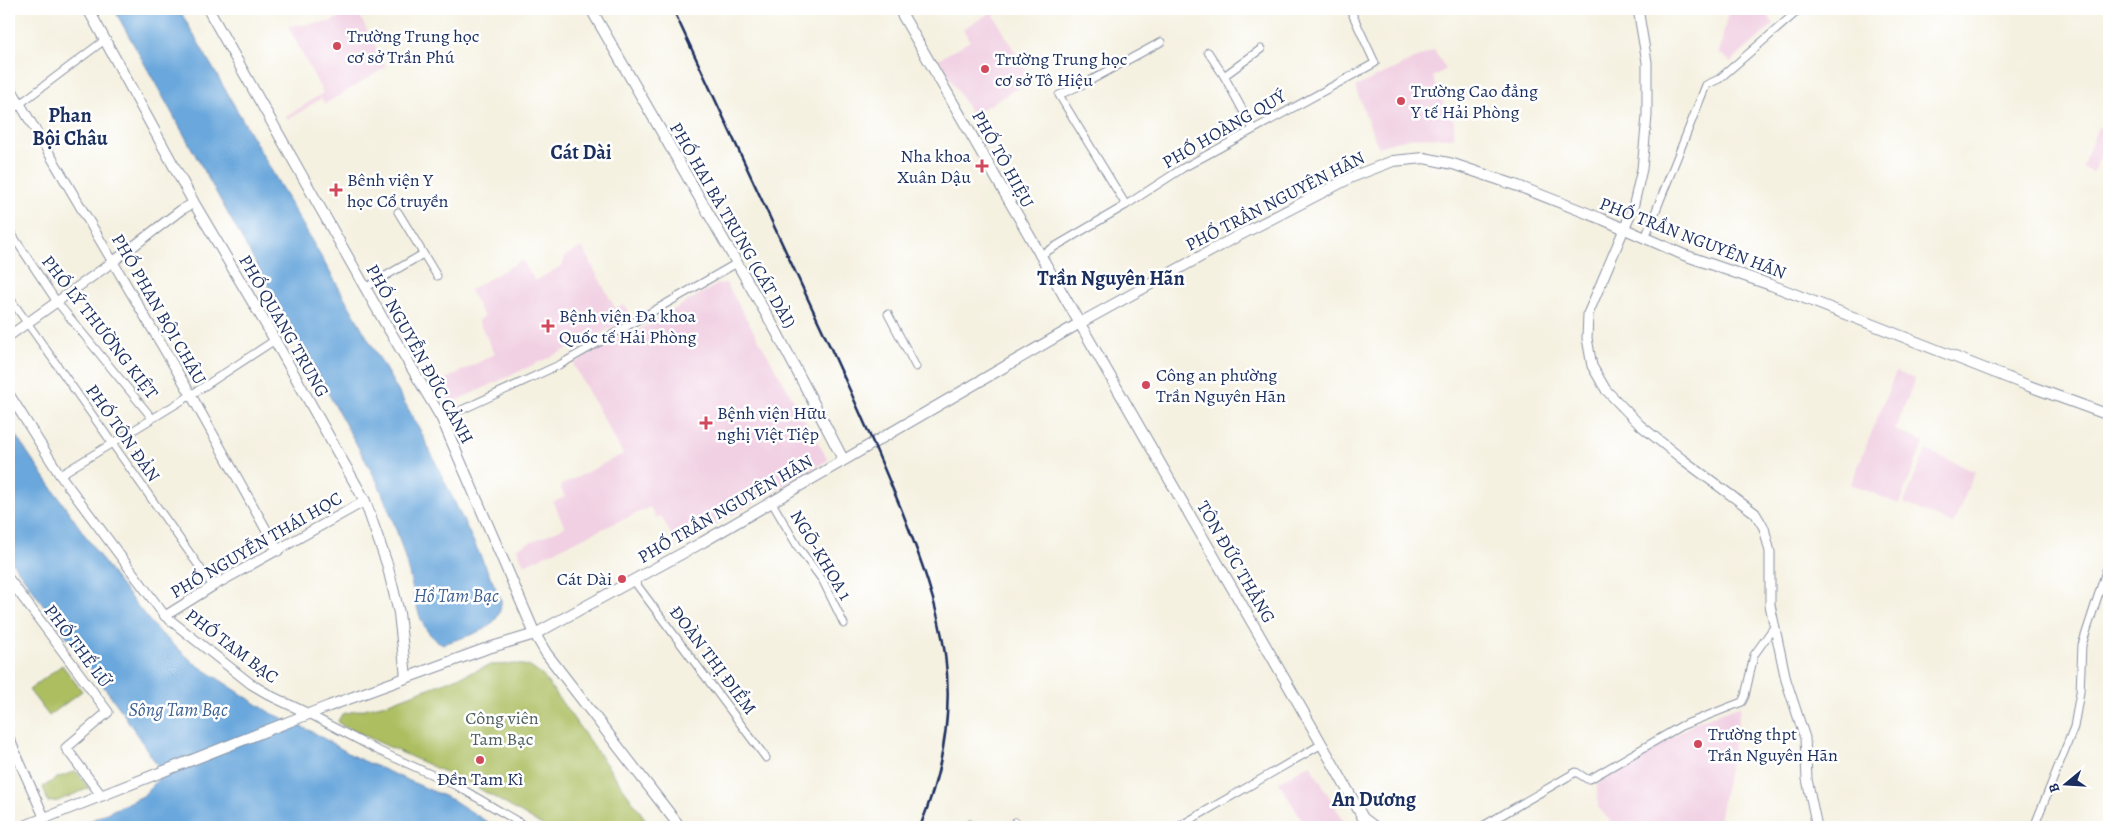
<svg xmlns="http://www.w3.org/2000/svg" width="2118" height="836" font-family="Alegreya,serif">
	<rect width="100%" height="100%" fill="#fff"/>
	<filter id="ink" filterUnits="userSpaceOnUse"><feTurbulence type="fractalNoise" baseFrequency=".02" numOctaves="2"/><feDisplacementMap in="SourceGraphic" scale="10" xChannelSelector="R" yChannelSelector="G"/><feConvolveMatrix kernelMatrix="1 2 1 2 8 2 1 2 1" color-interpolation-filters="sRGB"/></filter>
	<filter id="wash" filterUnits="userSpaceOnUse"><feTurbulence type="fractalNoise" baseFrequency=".0096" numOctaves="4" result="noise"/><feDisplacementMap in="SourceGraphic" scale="20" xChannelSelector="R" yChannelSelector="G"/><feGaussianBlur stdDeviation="1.12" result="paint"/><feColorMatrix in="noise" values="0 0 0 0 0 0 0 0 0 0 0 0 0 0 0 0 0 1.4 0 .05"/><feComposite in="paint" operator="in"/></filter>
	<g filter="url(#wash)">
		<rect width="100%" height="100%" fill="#f5f1e1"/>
		<g fill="#f1d0e3">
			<polygon points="356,9 386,67 325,104 321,98 288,120 286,117 323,93 288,26 330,22"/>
			<polygon points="1729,9 1762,9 1774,24 1731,62 1719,53"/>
			<polygon points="992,12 1031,80 972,115 939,59 970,41 963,29"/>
			<polygon points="1434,50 1446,69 1433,77 1448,115 1454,120 1454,138 1411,137 1378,147 1355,87"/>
			<polygon points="2098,127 2109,131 2109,148 2104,147 2093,172 2082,168"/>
			<polygon points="582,247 615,308 624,304 631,317 606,331 449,404 438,383 495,354 478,320 484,317 470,290 522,260 535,281 563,265 565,256"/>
			<polygon points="726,283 828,460 678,546 661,516 656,518 650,507 524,565 517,548 565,527 553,502 565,497 560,486 623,454 573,364 631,330 633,333 718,284"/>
			<polygon points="1896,372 1915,379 1895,430 1924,442 1899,504 1851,484"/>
			<polygon points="1926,450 1975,472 1953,524 1904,503"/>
			<polygon points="1741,705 1719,821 1714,827 1615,827 1598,807 1597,784 1699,721"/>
			<polygon points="1310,764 1347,827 1306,827 1279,782"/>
		</g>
		<g fill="#acbe61" stroke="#647660">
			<polygon points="517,664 529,666 543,676 651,827 545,827 473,785 341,725 338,721 342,714 386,704 491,665"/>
			<polygon points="62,665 82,691 49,716 29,690"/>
			<polygon points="76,771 89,788 58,801 48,802 43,787 57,778"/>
		</g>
		<g fill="#6ba7dc" stroke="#436b9d">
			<path d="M114,9H179L418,426L501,599C503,631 469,634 444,644C435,641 429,634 424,626C415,608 413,585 407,566C400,537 389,509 377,481Z"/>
			<polygon points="9,426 114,577 156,629 194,663 269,712 313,732 355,757 453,800 495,827 77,827 143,796 163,774 121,710 9,558"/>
		</g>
	</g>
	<g filter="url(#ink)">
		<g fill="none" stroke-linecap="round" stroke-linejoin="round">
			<defs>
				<g id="minor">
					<polyline points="1208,52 1224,76 1253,129"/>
					<polyline points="1224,76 1261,49"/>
					<polyline points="9,112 106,39"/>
					<polyline points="1126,205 1059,95 1084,84 1161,42"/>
					<polyline points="398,212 437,276"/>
					<polyline points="9,230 57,302 152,418"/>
					<polyline points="1645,238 1706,85 1719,79 1800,9"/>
					<polyline points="1039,256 1126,205 1183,168 1375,63 1350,9"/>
					<polyline points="365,288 423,254"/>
					<polyline points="9,297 213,586"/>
					<polyline points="888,314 916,367"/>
					<polyline points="442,419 561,364 737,263"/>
					<polyline points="60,475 191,395 275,340"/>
					<polyline points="771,501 798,547 823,581 844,624"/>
					<polyline points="634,581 766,758"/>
					<polyline points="309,714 377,750 457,786 527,827"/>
					<polyline points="1015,822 1021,827"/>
					<polyline points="970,824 974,827"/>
					<polyline points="1178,827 1322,744"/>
					<polyline points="1481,827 1576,772 1587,779 1590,779 1681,726 1742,702 1745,696 1754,655 1774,627"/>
					<polyline points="2034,827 2074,727 2080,692 2082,645 2109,562"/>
				</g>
				<g id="tertiary">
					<polyline points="1638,9 1647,62 1647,116 1642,169 1633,208 1588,314 1587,338 1592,366 1606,390 1640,425 1682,459 1755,513 1764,528 1770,552 1770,605 1786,680 1805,738 1807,779 1817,827"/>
					<polyline points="9,85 191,395 278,551"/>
					<polyline points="9,336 114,261 181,210 194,203"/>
					<polyline points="9,394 60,475 165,616 251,684 273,697 309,714"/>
					<polyline points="9,579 108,712 66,748 101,795"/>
					<polyline points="165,616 213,586 365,501"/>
					<polyline points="9,738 45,819"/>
				</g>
				<g id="secondary">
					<polyline points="88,9 194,203 268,328 365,501 387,564 399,613 406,677"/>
					<polyline points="208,9 384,321 442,419 535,634 546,653 680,827"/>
					<polyline points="591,9 776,331 843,459"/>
					<path d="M899,9C984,158 1070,307 1156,456C1225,577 1296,696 1363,818L1375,827"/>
					<polyline points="22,827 329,706 485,649 535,634 703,542 1080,323 1236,237 1352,177 1393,161 1424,158 1453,164 1518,186 1602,219 1684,255 1771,285 2029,386 2109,415"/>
				</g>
			</defs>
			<use href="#minor" stroke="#8890a0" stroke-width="9"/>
			<use href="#tertiary" stroke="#8890a0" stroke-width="11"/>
			<use href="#secondary" stroke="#8890a0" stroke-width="12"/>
			<use href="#minor" stroke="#fff" stroke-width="7"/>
			<use href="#tertiary" stroke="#fff" stroke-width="9"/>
			<use href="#secondary" stroke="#fff" stroke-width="10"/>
			<path stroke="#1b2f5e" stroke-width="2.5" d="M673,9C726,124 780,238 833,353C857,405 880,458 902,511C920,557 938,605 945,654C953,713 942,773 920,827"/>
		</g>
	</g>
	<g fill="#d1495b" stroke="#fff" stroke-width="2">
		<circle cx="337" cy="46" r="5"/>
		<circle cx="985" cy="69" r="5"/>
		<circle cx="1401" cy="101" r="5"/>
		<path d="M979.5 158.5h5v5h5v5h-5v5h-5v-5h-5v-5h5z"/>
		<path d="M333.5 182.5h5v5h5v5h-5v5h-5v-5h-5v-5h5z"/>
		<path d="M545.5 318.5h5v5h5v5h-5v5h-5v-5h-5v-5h5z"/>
		<circle cx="1146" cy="385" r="5"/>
		<path d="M703.5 415.5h5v5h5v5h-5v5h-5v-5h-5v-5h5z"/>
		<circle cx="622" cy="579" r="5"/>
		<circle cx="1698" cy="744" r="5"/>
		<circle cx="480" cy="760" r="5"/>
	</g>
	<g text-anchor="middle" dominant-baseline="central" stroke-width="5" stroke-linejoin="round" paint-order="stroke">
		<g font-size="18" fill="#1b2f5e" stroke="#fff" text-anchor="start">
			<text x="347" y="36">Trường Trung học<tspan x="347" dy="21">cơ sở Trần Phú</tspan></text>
			<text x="995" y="59">Trường Trung học<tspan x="995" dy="21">cơ sở Tô Hiệu</tspan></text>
			<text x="1411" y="91">Trường Cao đẳng<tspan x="1411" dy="21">Y tế Hải Phòng</tspan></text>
			<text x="971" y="156" text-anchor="end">Nha khoa<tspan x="971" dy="21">Xuân Dậu</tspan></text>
			<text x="347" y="180">Bênh viện Y<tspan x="347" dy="21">học Cổ truyền</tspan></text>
			<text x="559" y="316">Bệnh viện Đa khoa<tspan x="559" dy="21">Quốc tế Hải Phòng</tspan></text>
			<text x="1156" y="375">Công an phường<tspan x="1156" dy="21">Trần Nguyên Hãn</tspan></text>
			<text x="717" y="413">Bệnh viện Hữu<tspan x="717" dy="21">nghị Việt Tiệp</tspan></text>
			<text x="612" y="579" text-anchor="end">Cát Dài</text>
			<text x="1708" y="734">Trường thpt<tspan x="1708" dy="21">Trần Nguyên Hãn</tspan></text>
			<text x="480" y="779" text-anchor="middle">Đền Tam Kì</text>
		</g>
		<g font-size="18" fill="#1b2f5e" stroke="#fff">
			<text transform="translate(1224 129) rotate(-30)">PHỐ HOÀNG QUÝ</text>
			<text transform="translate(1003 159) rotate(61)">PHỐ TÔ HIỆU</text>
			<text transform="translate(1275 201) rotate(-27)">PHỐ TRẦN NGUYÊN HÃN</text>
			<text transform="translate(733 225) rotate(60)">PHỐ HAI BÀ TRƯNG (CÁT DÀI)</text>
			<text transform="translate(1693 238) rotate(21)">PHỐ TRẦN NGUYÊN HÃN</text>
			<text transform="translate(159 309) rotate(60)">PHỐ PHAN BỘI CHÂU</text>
			<text transform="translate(284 326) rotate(60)">PHỐ QUANG TRUNG</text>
			<text transform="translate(100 327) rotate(52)">PHỐ LÝ THƯỜNG KIỆT</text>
			<text transform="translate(420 354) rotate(61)">PHỐ NGUYỄN ĐỨC CẢNH</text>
			<text transform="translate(123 433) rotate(55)">PHỐ TÔN ĐẢN</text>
			<text transform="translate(725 509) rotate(-30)">PHỐ TRẦN NGUYÊN HÃN</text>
			<text transform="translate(256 545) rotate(-30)">PHỐ NGUYỄN THÁI HỌC</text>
			<text transform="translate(821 555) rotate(59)">NGÕ-KHOA 1</text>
			<text transform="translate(1236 562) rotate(60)">TÔN ĐỨC THẮNG</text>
			<text transform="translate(78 646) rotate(53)">PHỐ THẾ LỮ</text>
			<text transform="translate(232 646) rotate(37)">PHỐ TAM BẠC</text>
			<text transform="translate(713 660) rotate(53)">ĐOÀN THỊ ĐIỂM</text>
		</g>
		<g font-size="18" fill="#4e615f" stroke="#fff">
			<text x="502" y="718">Công viên<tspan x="502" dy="21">Tam Bạc</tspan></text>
		</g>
		<g font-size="19" font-style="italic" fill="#3b5f90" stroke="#fff">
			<text x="456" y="596">Hồ Tam Bạc</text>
			<text x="178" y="710">Sông Tam Bạc</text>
		</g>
		<g font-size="20" font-weight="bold" fill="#1b2f5e" stroke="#fff">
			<text x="70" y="115">Phan<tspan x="70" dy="23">Bội Châu</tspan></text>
			<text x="581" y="152">Cát Dài</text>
			<text x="1111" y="278">Trần Nguyên Hãn</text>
			<text x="1374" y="799">An Dương</text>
		</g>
	</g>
	<rect width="2118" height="836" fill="none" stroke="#fff" stroke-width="30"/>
	<g transform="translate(2066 784) rotate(252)" stroke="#ffffff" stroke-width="4" paint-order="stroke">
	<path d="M0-4L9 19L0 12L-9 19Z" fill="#1b2f5e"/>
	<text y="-8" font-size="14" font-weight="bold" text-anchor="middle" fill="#1b2f5e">B</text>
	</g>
</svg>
